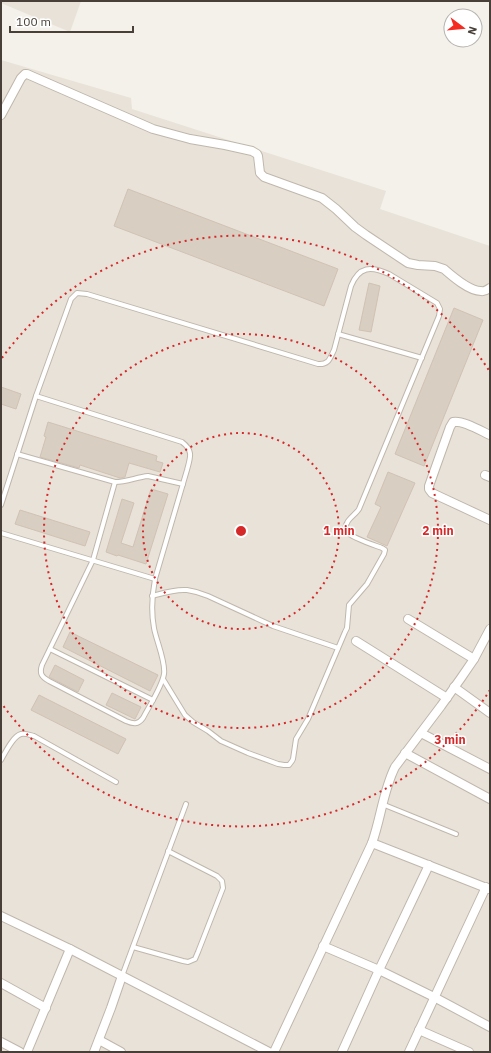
<svg xmlns="http://www.w3.org/2000/svg" width="491" height="1053" font-family="'IBM Plex Sans',sans-serif">
	<rect width="100%" height="100%" fill="#f4f0ea"/>
	<g fill="#e8e2d8">
		<polygon points="1,1 81,1 70,32 1,3"/>
		<polygon points="1,60 131,98 132,109 386,191 380,209 490,246 490,1052 1,1052"/>
	</g>
	<g fill="#d9cec2" stroke="#d1c2b3">
		<polygon points="128,189 338,269 324,306 114,226"/>
		<polygon points="369,283 380,286 371,332 359,330"/>
		<polygon points="454,308 483,320 424,466 395,454"/>
		<polygon points="1,387 21,394 16,409 1,404"/>
		<polygon points="48,422 157,456 156,461 163,463 160,472 129,463 125,477 120,478 80,465 79,468 40,457 46,437 44,436"/>
		<polygon points="388,472 415,483 387,546 367,537 381,507 375,504"/>
		<polygon points="151,489 168,494 146,564 118,555 117,556 106,552 122,499 134,503 121,543 133,547"/>
		<polygon points="20,510 90,532 85,546 15,524"/>
		<polygon points="70,632 158,675 150,691 63,647"/>
		<polygon points="55,665 84,680 78,692 49,677"/>
		<polygon points="112,693 141,707 135,719 106,705"/>
		<polygon points="39,695 126,739 118,754 31,710"/>
	</g>
	<g fill="none" stroke-linecap="round" stroke-linejoin="round">
		<defs>
			<g id="lane">
				<polyline points="338,334 422,358"/>
				<path d="M36,396L182,442C194,451 190,458 187,470L155,579C152,595 151,612 154,628C156,640 166,662 164,674C162,687 149,706 143,718C138,725 133,724 126,721L49,681C42,677 39,674 42,665L93,560L115,482"/>
				<path d="M17,454L115,482C127,482 137,477 148,476L183,484"/>
				<path d="M1,505L36,396L71,299L77,293L87,294L318,364C329,365 330,358 334,350L351,286C359,266 371,266 389,274L437,303L440,309L439,316L359,509C356,514 349,518 347,523C345,526 345,529 347,532C352,538 374,545 382,548L385,550L384,554L367,584L349,605L347,628L345,632L308,719L296,739L293,759L292,761L289,765H284L278,764L248,753L221,741L208,731L193,722L185,715L163,679"/>
				<polyline points="1,533 155,579"/>
				<path d="M152,596C163,593 175,589 187,590C194,591 201,593 208,596L273,626L338,648"/>
				<polyline points="50,649 153,700"/>
				<path d="M1,760C5,753 13,736 21,734C25,733 30,735 34,736L116,782"/>
				<polyline points="382,804 456,834"/>
				<polyline points="133,947 183,961 188,962 195,959 198,952 223,888 222,881 217,876 168,851"/>
				<polyline points="122,976 186,804"/>
			</g>
			<g id="street">
				<path d="M1,115L21,78L25,74H27L153,129L190,139L225,145L252,151L257,154L258,156L260,173L264,177L322,198L336,209L355,227L366,235L408,263L418,265L435,266L444,269C452,276 469,291 481,291C484,292 487,290 490,288"/>
				<path d="M490,435C481,431 463,420 453,422L450,427L429,486V489L432,493L490,520"/>
				<polyline points="485,475 490,477"/>
				<polyline points="408,619 474,659"/>
				<polyline points="356,641 447,698"/>
				<polyline points="454,687 490,713"/>
				<polyline points="421,733 490,769"/>
				<polyline points="405,753 490,799"/>
				<polyline points="372,843 489,889"/>
				<polyline points="1,916 70,949 269,1052"/>
				<polyline points="323,946 379,970 434,997 490,1027"/>
				<polyline points="1,983 46,1008"/>
				<polyline points="419,1030 469,1052"/>
				<polyline points="99,1040 121,1052"/>
				<polyline points="1,1042 20,1052"/>
				<polyline points="27,1052 70,949"/>
				<polyline points="94,1052 111,1008 122,976"/>
				<path d="M274,1052L372,843C381,818 383,791 395,767L441,706L461,678L474,659L490,629"/>
				<polyline points="342,1052 379,970 429,865"/>
				<polyline points="409,1052 486,887"/>
			</g>
		</defs>
		<use href="#lane" stroke="#c0b7ac" stroke-width="6"/>
		<use href="#street" stroke="#c0b7ac" stroke-width="10"/>
		<use href="#lane" stroke="#fff" stroke-width="4"/>
		<use href="#street" stroke="#fff" stroke-width="8"/>
	</g>
	<g fill="none" stroke="#d62828" stroke-width="2" stroke-dasharray="2 4">
		<circle cx="241" cy="531" r="98"/>
		<circle cx="241" cy="531" r="197"/>
		<path d="M490 690A295 295 0 0 1 2 704M2 358A295 295 0 0 1 490 372"/>
	</g>
	<circle cx="241" cy="531" r="6" fill="#d62828" stroke="#fff" stroke-width="2"/>
	<g font-size="12" text-anchor="middle" font-weight="bold" fill="#d62828" stroke="#fff" stroke-width="3" stroke-linejoin="round" paint-order="stroke">
		<text x="339" y="535">1 min</text>
		<text x="438" y="535">2 min</text>
		<text x="450" y="744">3 min</text>
	</g>
	<rect width="491" height="1053" fill="none" stroke="#484038" stroke-width="4"/>
	<g transform="translate(463 28) rotate(106)"><circle r="19" fill="#ffffff" stroke="#b6b3af"/>
	<path d="M0-3L7 15L0 10L-7 15Z" fill="#f52b21"/>
	<text y="-6" font-size="11" font-weight="bold" text-anchor="middle" fill="#484038">N</text>
	</g>
	<path d="M10 26v6h123v-6" fill="none" stroke="#484038" stroke-width="2"/>
	<text x="16" y="26" font-size="12" fill="#484038" stroke="#ffffff" stroke-width="3" paint-order="stroke">100 m</text>
</svg>
